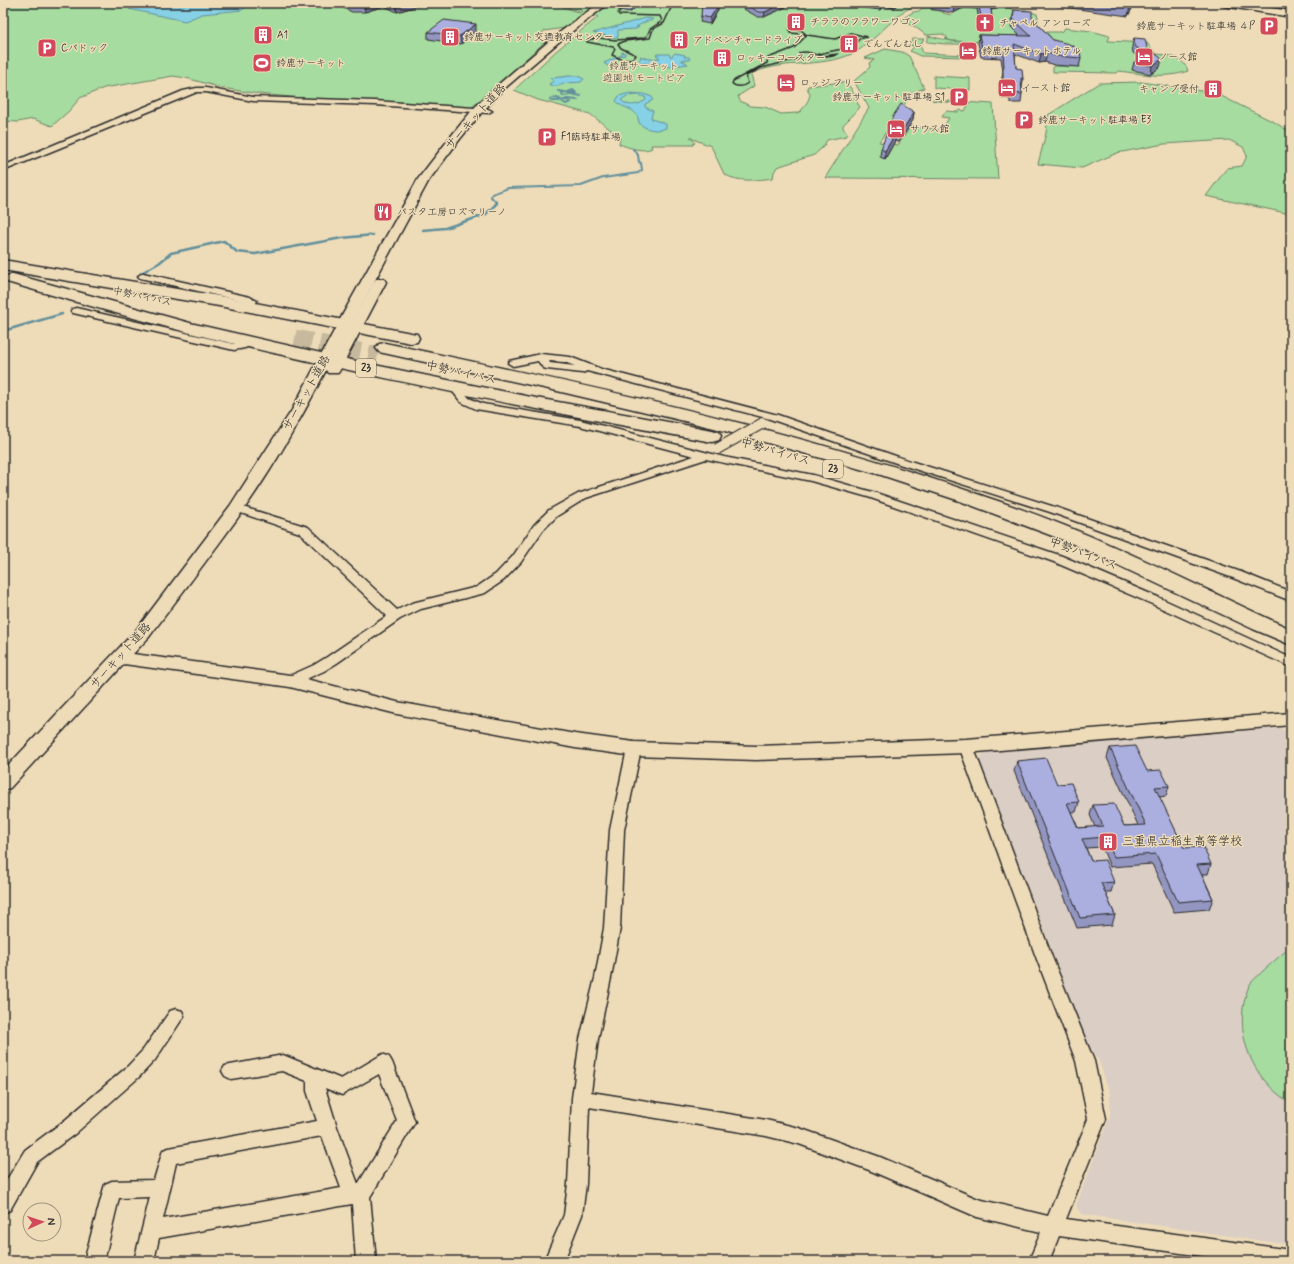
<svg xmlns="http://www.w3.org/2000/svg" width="1294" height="1264" font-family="Mynerve,'Klee One',sans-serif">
	<rect width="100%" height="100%" fill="#eedcb9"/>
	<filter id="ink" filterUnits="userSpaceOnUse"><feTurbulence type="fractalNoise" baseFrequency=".025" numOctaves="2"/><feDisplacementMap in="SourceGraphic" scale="8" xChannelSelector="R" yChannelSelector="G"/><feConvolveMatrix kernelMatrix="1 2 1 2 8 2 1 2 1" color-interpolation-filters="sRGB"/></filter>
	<g filter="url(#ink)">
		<polygon fill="#dacec5" points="1280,728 1285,731 1291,744 1291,1245 1081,1214 1076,1206 1110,1116 1110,1094 1099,1061 1085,1042 1050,946 978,759 984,753"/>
		<g fill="#a6dc9f" stroke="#688465">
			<path d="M3,3H557L563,7L580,13L582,11L571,9L561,3H921C915,7 907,8 902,13C883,27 867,50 844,57C813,67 781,60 751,74L754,86L738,96L740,101L750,106L765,107L781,114L797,113L801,111C805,105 809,101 810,94L807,88L808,86L843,82C853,84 854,100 860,107L854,114L843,125V128L848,134L846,136L827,140L823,147L814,155L777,167L774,172L773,178C757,180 738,183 724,174L711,146L693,139L690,137L695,143L693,144V145H651L652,148C644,153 627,147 619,144L620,137L590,114L538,100L514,90L556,51L598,17L589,13H583V16L565,28L544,31L537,38L546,41L471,108L302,98L259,94L222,88L186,78L173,76L104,88L80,98L69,111L52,126L33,119L18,122L3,121Z"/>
			<path d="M1000,4L1014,10H1026L1037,14L1039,21L1036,25L1038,32H1061L1065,28L1091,31L1110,36L1108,41L1147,43L1156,54C1168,55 1184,57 1188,71C1165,79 1143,74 1119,71L1117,73L1053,72V66L1080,67L1079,61L984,42L952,41L976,43V44H945L928,42L926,41L928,40V36L952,41L945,39L948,38L942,34L926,35L914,26L903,22L902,19L913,12L919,11L922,8L933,7L931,10L943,11V13L951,15C962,5 985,6 1000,4Z"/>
			<polygon points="913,39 924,39 920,45 923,53 966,55 967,57 920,56 910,51 915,46 908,45"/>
			<polygon points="885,49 902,52 909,56 924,88 912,93 879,142 898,145 911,126 941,130 949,118 942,117 946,111 958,112 960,110 965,111 968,105 932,100 993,104 998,179 825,178 869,108 854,81 870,67 869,63 874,60 865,58"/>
			<polygon points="934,76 970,78 970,90 934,88"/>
			<polygon points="1141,82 1215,93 1276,123 1291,133 1291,214 1206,196 1227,168 1242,166 1247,156 1243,147 1229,140 1164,144 1117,153 1082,168 1038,164 1046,133 1048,115 1099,83"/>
			<path d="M1291,946V1103C1251,1080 1231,1029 1249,986C1251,980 1284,953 1291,946Z"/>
		</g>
		<g fill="#86d1e6" stroke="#628f9b" fill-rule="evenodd">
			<polygon points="144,3 246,3 246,7 242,10 202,14 185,21 129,9"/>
			<polygon points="646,18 653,19 651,21 647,21 636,27 639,27 636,29 618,30 618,37 615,38 593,33"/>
			<path d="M622,52L625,53V55L621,56L615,60L617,64C625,68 635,65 641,58L640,56L649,59L660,58L656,55L657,54H669L671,57L675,53L685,55L684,57H689L690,60H681L688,64L668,67L657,63L651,65L648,63C645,63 642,63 638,63C627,64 615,73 604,63L622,55Z"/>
			<path d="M569,76H578L584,79L581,82C576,83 572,82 568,83C561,84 556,89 549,84L554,81L551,79L552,78Z"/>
			<path d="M630,93L644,94L652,97L653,100L645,104V107L653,111L651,117L652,119L666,124V128C657,132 646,130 639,123C637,106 625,111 616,101L619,96ZM638,95L645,97L646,100C638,105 629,108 621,100L627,96Z"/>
		</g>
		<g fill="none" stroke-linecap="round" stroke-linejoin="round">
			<g stroke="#628f9b" stroke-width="2">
				<polyline points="558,91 570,93"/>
				<polyline points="564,92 562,93 563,96 570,95"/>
				<polyline points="570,93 571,93"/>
				<polyline points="570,93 572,94"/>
				<polyline points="570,93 568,92 573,90 575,92"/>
				<polyline points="571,93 575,92"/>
				<polyline points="571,93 575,92"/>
				<polyline points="572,94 576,93 575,92"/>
				<polyline points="572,94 581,96"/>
				<polyline points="551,98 550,100 552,101 568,100 571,102 566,104 561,101"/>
				<polyline points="553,98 559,98 560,100 558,101"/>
				<polyline points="566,99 578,100"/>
				<polyline points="497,203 491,197 492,194 508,188 581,186 603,178 638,173 642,170 641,163 639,162 638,155 633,149"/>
			</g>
			<g stroke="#628f9b" stroke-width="2.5">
				<polyline points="423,230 445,228 485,215 497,203 496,202"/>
				<polyline points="141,273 159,263 171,253 224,241 237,252 255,254 342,238 373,235"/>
				<polyline points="3,331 62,314"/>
			</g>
			<polyline stroke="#c7b99d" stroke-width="17" stroke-dasharray="17 8" stroke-linecap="butt" points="295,338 378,355"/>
			<defs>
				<g id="minor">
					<polygon points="197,88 206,88 253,97 375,101 488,109 492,111 488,113 375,105 253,101 206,92 197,92 3,171 3,166 183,91"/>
					<polygon points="143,273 250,297 257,301 252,309 249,310 244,307 247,302 140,278 138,276"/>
					<polygon points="76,308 234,344 249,340 254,343 245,348 234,350 73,313 71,311 73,309"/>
					<path d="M541,354L570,357L601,369L778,415L907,460L1058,508L1241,572L1291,592V601L1233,578L1050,512L899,464L770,419L587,371L582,373L547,369L543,368L538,361L513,366L508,363L509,361ZM549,361L564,362L575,366L550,363Z"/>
					<polygon points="455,385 459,386 469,398 483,404 580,420 724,457 813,475 876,493 1062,556 1160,598 1291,658 1291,667 1152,604 1054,562 868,497 811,481 706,459 586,498 557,516 543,530 521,562 504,580 485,593 421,609 400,619 337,663 324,671 295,684 290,686 285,684 283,681 285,678 314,665 327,657 387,616 300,533 238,512 236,510 238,508 246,508 308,527 397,610 412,603 477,587 496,574 513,556 534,525 549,510 578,494 694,456 580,426 476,409 461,402 450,388"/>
					<polygon points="966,741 971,742 973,746 1052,957 1094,1061 1106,1119 1066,1219 1291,1250 1291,1261 1238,1261 1059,1236 1049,1261 1029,1261 1041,1232 977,1217 869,1170 799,1144 766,1136 589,1107 586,1184 582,1215 564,1261 544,1261 564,1215 568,1184 572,1098 580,1039 595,978 604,928 610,830 627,749 629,745 634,744 639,745 641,749 624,830 620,928 611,978 598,1039 591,1092 766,1120 799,1128 880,1157 978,1199 1048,1216 1088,1119 1076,1061 1036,957 959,746 961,742"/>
					<polygon points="176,1009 182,1011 184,1016 155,1060 139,1077 76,1133 37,1162 10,1210 3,1213 3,1186 25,1150 64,1121 127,1067 143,1050 170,1011"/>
					<path d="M383,1054L389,1057L392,1062L415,1122L370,1197L376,1261H356L352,1204L159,1238L154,1261H134L150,1197L119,1198L104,1261H84L105,1184L112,1181L154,1180L163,1150L169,1148L317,1121L307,1091V1081L282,1071L231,1079L225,1076L222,1071L225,1066L283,1055L341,1079ZM379,1074L397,1121L358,1184L337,1127L325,1088L342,1095ZM322,1136L341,1188L163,1219L176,1163Z"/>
				</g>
				<g id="tertiary">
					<path d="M599,3H609L561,40L505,88L482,112L460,139L429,180L334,356L374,282L376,279H384L386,282L340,370L338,373H328L326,370C301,419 274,467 242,512C212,554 180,595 149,637L133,654L290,675L397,702L575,734L634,742L756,746L966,739L1291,713V725L966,753L756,760L634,756L575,748L397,714L290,687L124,664L10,788L3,790V771L137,629L230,506L292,410L343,314L418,179L452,135L474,108L499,84L555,36Z"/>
					<polygon points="1220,3 1240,3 1291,11 1291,17 1224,6"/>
				</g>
				<g id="trunk">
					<polygon points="3,260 219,296 411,333 417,334 419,338 417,342 411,343 219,306 3,270"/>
					<path d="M13,274L190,323L360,362L536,398L712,430L719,432L721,436L719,440L712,442C565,415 419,387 274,353C184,333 96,308 7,282L5,279L7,276Z"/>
					<path d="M385,343C583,385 783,426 974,493C1023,509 1071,527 1117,548C1176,574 1233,603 1291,629V645L1253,629L1071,543L960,501L878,474L714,428L553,390L379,352L376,348L379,344Z"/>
				</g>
			</defs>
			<use href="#minor" stroke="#2b2b2b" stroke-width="3"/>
			<use href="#tertiary" stroke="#2b2b2b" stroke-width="3"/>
			<use href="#trunk" stroke="#2b2b2b" stroke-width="3"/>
			<use href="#minor" fill="#eedcb9" fill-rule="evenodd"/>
			<use href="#tertiary" fill="#eedcb9" fill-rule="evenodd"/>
			<use href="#trunk" fill="#eedcb9" fill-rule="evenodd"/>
			<g stroke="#2b2b2b" stroke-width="1.5">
				<polyline points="620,11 618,13 619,15 660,16 662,21 650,29 647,36 643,38 616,40 598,38 587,40 587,42 613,47 615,49 612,55 623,60 634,58 636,55 621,48 618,44 625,41 650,38 653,29 664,23 671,8 668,4 661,3"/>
				<polygon points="790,29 801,30 807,35 792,33 790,32"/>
				<polyline points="807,35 835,39 851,33 867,37 859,39 856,43"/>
				<path d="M807,35L794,48L768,58L767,63L733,81L732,84C737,87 743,87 748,83L746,76L761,68L802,58L799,53C813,48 820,63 838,54L823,56L818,54L842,49"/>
			</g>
			<defs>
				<polyline id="minor-bridge" points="717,449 763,423"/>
			</defs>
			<use href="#minor-bridge" stroke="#2b2b2b" stroke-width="12" stroke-linecap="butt"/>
			<use href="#minor-bridge" stroke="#eedcb9" stroke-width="10"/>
		</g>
		<g fill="#9396c1" stroke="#2b2b2b">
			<polygon points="282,3 308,3 293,7 283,5"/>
			<polygon points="333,3 427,3 397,12 384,6 365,12 352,12"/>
			<polygon points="621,3 640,3 631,12 618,10 618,6"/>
			<polygon points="742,3 789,3 786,7 764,17 758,17 742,8"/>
			<polygon points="836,3 898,3 894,8 883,6 880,10 845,5"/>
			<polygon points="930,3 1014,3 1014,6 991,10 992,17 991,26 980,25 977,9 963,8 953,13 931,9 931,7 930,7"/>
			<polygon points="1049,3 1135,3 1128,16 1049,5"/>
			<polygon points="718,10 710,24 700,22 701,16"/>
			<polygon points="1014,10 1032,18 1053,40 1081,58 1079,67 1054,65 1045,62 1039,63 1015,54 1016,68 1023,79 1022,88 1022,94 1021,103 1010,103 1010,99 1002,98 1002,77 1003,71 1001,58 981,57 978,43 979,35 1020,36 1011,27"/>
			<polygon points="476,31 461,44 428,39 428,32"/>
			<polygon points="1134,38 1160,67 1151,74 1132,70 1134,62 1139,58 1133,53 1132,46"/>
			<polygon points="914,112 913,120 899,142 895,141 885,159 880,157 881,149"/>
			<polygon points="1110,748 1147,771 1169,786 1166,796 1159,797 1184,848 1211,864 1208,874 1202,874 1213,899 1209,909 1174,912 1152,864 1110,867 1102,847 1086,848 1091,861 1114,882 1111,892 1105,892 1115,915 1112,925 1077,928 1014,771 1017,761 1057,784 1079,802 1076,812 1071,812 1078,828 1095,827 1090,815 1093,805 1124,826 1138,825 1107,758"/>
		</g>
		<g fill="#787a9d" stroke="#2b2b2b">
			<polygon points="292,3 308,3 293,7"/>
			<polygon points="364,3 384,3 384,6 365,12"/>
			<polygon points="396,3 427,3 397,12"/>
			<polygon points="635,3 640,3 631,12 631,7"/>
			<polygon points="783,3 789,3 786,7 764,17 765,12"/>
			<polygon points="882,3 884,3 883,6 880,10 881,4"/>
			<polygon points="894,3 898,3 894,8"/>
			<polygon points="956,3 963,3 963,8 953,13 955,4"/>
			<polygon points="989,3 1014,3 1014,6 988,10"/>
			<polygon points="1132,3 1135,3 1128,16 1130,6"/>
			<polygon points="719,4 718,10 710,24 710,18"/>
			<polygon points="476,24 476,31 461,44 460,36"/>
			<polygon points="1047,53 1045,62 1039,63 1041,54"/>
			<polygon points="1162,59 1160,67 1151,74 1152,66"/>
			<polygon points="914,112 913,120 899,142 900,134"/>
			<polygon points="896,133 895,141 885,159 885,151"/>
		</g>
		<g fill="#abafe0" stroke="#2b2b2b">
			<polygon points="621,3 635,3 631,7 618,6"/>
			<polygon points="702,3 719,4 710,18 701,16"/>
			<polygon points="744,3 783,3 765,12 758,12"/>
			<polygon points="870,3 882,3 881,4"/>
			<polygon points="978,3 990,3 992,17 981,16"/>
			<polygon points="1105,3 1132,3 1130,6"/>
			<polygon points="1014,10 1032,11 1032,18 1053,40 1069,44 1080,50 1081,58 1056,56 1047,53 1041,54 1014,44 1016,68 1022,69 1023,79 1021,78 1022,94 1012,93 1012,90 1003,89 1003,68 1004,68 1003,49 982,48 979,35 1031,36 1013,19"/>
			<polygon points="444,20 476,24 460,36 428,32"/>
			<polygon points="1134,38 1145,39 1148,52 1151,50 1162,59 1152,66 1134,62 1145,54 1135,46"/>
			<polygon points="901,104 914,112 900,134 896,133 885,151 881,149 893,116"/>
			<polygon points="1135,746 1147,771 1161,770 1169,786 1155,787 1184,848 1203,847 1211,864 1197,865 1213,899 1178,902 1156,854 1114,857 1105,837 1082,839 1091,861 1105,860 1114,882 1101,883 1115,915 1080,918 1017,761 1046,758 1057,784 1071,783 1079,802 1067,803 1078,828 1103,826 1093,805 1114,804 1124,826 1146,825 1110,748"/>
		</g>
	</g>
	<defs>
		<symbol id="building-square" viewBox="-11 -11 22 22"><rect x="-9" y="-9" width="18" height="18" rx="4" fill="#d1495b" stroke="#eedcb9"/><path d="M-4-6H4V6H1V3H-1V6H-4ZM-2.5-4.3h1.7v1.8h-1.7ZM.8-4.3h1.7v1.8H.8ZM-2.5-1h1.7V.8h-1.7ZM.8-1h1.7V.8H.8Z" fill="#fff"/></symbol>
		<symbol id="church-square" viewBox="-11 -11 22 22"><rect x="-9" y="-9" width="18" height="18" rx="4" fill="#d1495b" stroke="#eedcb9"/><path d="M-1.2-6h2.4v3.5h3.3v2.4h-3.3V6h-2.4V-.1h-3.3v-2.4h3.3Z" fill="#fff"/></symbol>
		<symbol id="parking-square" viewBox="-11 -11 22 22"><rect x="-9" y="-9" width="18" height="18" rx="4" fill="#d1495b" stroke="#eedcb9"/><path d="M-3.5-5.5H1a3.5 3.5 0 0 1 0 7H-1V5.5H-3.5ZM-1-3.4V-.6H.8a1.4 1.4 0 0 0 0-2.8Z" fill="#fff"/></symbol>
		<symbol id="hotel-square" viewBox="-11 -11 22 22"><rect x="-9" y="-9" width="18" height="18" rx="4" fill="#d1495b" stroke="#eedcb9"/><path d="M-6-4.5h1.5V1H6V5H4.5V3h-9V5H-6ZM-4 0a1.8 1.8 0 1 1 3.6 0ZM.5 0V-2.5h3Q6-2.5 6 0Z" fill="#fff"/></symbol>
		<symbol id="stadium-square" viewBox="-11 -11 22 22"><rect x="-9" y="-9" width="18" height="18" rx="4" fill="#d1495b" stroke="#eedcb9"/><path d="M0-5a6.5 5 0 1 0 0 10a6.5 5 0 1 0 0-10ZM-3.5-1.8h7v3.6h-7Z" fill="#fff"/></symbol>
		<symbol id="restaurant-square" viewBox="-11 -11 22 22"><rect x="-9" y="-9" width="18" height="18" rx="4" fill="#d1495b" stroke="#eedcb9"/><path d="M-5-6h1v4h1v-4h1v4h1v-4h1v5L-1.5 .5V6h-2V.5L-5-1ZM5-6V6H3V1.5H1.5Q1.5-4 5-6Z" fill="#fff"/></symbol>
	</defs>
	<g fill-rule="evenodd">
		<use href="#building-square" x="785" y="11" width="22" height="22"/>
		<use href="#church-square" x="974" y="12" width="22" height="22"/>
		<use href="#parking-square" x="1258" y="15" width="22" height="22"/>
		<use href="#building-square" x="252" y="24" width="22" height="22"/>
		<use href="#building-square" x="439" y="26" width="22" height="22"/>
		<use href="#building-square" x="668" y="29" width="22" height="22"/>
		<use href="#building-square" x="838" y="33" width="22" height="22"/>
		<use href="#parking-square" x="36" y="37" width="22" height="22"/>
		<use href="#hotel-square" x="957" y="40" width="22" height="22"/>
		<use href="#hotel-square" x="1133" y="46" width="22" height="22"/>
		<use href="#building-square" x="711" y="47" width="22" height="22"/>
		<use href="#stadium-square" x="251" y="52" width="22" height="22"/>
		<use href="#hotel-square" x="775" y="72" width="22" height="22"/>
		<use href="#hotel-square" x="996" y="77" width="22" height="22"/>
		<use href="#building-square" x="1202" y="78" width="22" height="22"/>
		<use href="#parking-square" x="948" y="86" width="22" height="22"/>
		<use href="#parking-square" x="1013" y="109" width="22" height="22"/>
		<use href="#hotel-square" x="885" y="118" width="22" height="22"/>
		<use href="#parking-square" x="536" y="126" width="22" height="22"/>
		<use href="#restaurant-square" x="372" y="201" width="22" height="22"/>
		<use href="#building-square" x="1097" y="831" width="22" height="22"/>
	</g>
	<g text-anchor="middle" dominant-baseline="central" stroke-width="3" stroke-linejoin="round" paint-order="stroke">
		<g font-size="10" fill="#2b2b2b" stroke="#eedcb9" text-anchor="start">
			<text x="810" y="22">チララのフラワーワゴン</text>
			<text x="999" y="23">チャペル アンローズ</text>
			<text x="1255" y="26" text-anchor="end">鈴鹿サーキット駐車場 ４P</text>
			<text x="277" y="35">A1</text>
			<text x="464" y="37">鈴鹿サーキット交通教育センター</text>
			<text x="693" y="40">アドベンチャードライブ</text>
			<text x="863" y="44">でんでんむし</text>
			<text x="61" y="48">Cパドック</text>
			<text x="982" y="51">鈴鹿サーキットホテル</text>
			<text x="1158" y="57">ノース館</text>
			<text x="736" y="58">ロッキーコースター</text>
			<text x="276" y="63">鈴鹿サーキット</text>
			<text x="800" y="83">ロッジ フリー</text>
			<text x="1021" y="88">イースト館</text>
			<text x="1199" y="89" text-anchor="end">キャンプ受付</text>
			<text x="945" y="97" text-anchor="end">鈴鹿サーキット駐車場 S1</text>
			<text x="1038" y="120">鈴鹿サーキット駐車場 E3</text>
			<text x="910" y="129">サウス館</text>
			<text x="561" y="137">F1臨時駐車場</text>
			<text x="397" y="212">パスタ工房ロズマリーノ</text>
		</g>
		<g font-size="10" fill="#3d463c" stroke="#eedcb9">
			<text x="644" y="66">鈴鹿サーキット<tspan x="644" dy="12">遊園地 モートピア</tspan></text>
		</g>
		<g font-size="10" fill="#2b2b2b" stroke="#eedcb9">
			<text transform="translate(142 297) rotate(12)">中勢バイパス</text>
		</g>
		<g fill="#eedcb9" stroke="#666056" stroke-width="1">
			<rect x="356" y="359" width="20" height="18" rx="3"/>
			<rect x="823" y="460" width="20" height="18" rx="3"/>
		</g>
		<g font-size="11" font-weight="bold" fill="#2b2b2b">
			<text x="366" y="368">23</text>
			<text x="833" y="469">23</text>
		</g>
		<g font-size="12" fill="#2b2b2b" stroke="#eedcb9">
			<text transform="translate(476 117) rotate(-48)">サーキット道路</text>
			<text transform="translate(461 373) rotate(12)">中勢バイパス</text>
			<text transform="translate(307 393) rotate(-61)">サーキット道路</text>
			<text transform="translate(775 452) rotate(16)">中勢バイパス</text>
			<text transform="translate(1083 554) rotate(21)">中勢バイパス</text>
			<text transform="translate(121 656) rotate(-48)">サーキット道路</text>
		</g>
		<g font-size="12" fill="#2b2b2b" stroke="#eedcb9" text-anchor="start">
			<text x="1122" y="842">三重県立稲生高等学校</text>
		</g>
	</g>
	<rect width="1294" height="1264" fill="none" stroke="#eedcb9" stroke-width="16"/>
	<rect x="8" y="8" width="1278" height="1248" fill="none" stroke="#2b2b2b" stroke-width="1.5" filter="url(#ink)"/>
	<g transform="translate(42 1222) rotate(87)"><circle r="19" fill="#eedcb9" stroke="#a09580"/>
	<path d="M0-3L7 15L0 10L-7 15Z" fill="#d1495b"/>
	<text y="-6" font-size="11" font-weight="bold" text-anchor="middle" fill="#2b2b2b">N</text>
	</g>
</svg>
